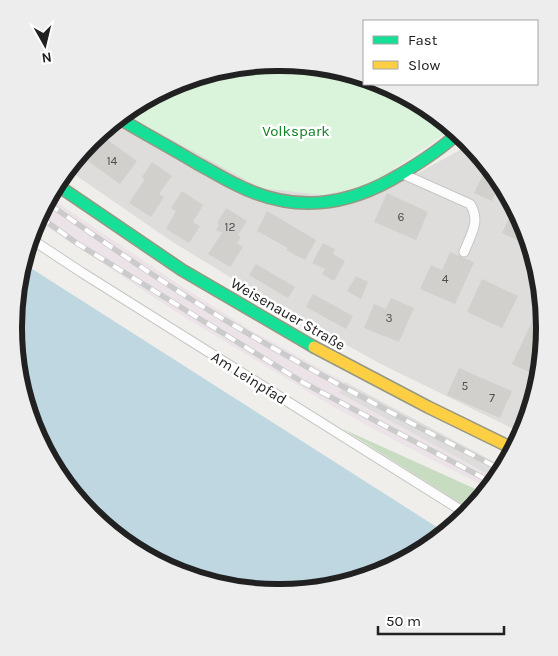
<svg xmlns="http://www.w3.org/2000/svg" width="558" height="656" font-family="Karla,sans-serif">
	<rect width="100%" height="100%" fill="#efeeea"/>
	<polygon fill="#dedddb" points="116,124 418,173 469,145 524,227 544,328 524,430 522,433 381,364 292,315 171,241 71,172 92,140"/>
	<polygon fill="#ece3e8" points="52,199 178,284 254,332 345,382 339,393 493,477 486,487 407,447 332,406 176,312 38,221"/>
	<polygon fill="#c8dcc1" points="343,429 482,492 471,510"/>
	<polygon fill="#daf4dc" points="279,63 364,80 364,84 382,84 450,130 370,185 323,195 261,188 128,116 178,83"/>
	<polygon fill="#bfd7e0" points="26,265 443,531 380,573 279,593 177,573 91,515 34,429 14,328"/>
	<polygon fill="#dedddc" points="345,382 500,465 493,477 339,393"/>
	<g fill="#d2d0cd">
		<polygon points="105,138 137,161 120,184 88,161"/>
		<polygon points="152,162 172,176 159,194 164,197 151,217 129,203 145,179 142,177"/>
		<polygon points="486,169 498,188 492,201 474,193"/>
		<polygon points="182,191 203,205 193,222 200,226 189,243 166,229 176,211 171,208"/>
		<polygon points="387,193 428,212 416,240 374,222"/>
		<polygon points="226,208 247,221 238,235 241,237 237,243 243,247 230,267 208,254 222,233 216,230 219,224 217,223"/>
		<polygon points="513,210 524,227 528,245 502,233"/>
		<polygon points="267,211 316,240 305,260 286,250 288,248 257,231"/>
		<polygon points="323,243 335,249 333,254 345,261 334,281 322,274 325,269 312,263"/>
		<polygon points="450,252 474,262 455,304 420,289 431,265 442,270"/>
		<polygon points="256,264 295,287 288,298 249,275"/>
		<polygon points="356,276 368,282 361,299 347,291"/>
		<polygon points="482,279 518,296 502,328 467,312"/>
		<polygon points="313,294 353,316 346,329 306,307"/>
		<polygon points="391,298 414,308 399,342 364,328 374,304 386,309"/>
		<polygon points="540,305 544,328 535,375 512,364"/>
		<polygon points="459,368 512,391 500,418 447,395"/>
	</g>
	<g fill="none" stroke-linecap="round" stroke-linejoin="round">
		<defs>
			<g id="lane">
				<path d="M405,175L470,204C481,221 471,234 464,252"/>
				<polyline points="31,239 81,272 467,514"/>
			</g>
			<g id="fast">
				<path d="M122,120C147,135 173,149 198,164C210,170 222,178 235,184C293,214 347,207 401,174C421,162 440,150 457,134"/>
				<polyline points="60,187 182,270 314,347"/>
			</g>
			<polyline id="slow" points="314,347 428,407 512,448"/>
		</defs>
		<use href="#lane" stroke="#c6c6c4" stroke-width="11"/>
		<use href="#fast" stroke="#959982" stroke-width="14"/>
		<use href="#slow" stroke="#959982" stroke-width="14"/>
		<use href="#lane" stroke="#fdfcfc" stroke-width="9"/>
		<use href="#fast" stroke="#16e098" stroke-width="11"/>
		<use href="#slow" stroke="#ffcf43" stroke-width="11"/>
		<defs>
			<g id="rail">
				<path d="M49,204C112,248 176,292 242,330C326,379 412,424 498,468"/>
				<polyline points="40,217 78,244 304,383 489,481"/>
			</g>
		</defs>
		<use href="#rail" stroke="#cbcbcb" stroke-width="5.5"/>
		<use href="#rail" stroke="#fff" stroke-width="4" stroke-dasharray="11" stroke-linecap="butt"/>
	</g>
	<g text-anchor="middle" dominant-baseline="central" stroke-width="5" stroke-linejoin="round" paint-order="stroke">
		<g font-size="12" fill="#4d4d4c">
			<text x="112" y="161">14</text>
			<text x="401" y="217">6</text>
			<text x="230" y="227">12</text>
			<text x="445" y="279">4</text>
			<text x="389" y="318">3</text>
			<text x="465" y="386">5</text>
			<text x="492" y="398">7</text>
		</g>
		<g font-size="15" fill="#107e22" stroke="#fff">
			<text x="296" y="131">Volkspark</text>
		</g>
		<g font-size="15" fill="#212121" stroke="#fff">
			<text transform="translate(288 314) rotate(30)">Weisenauer Straße</text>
			<text transform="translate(249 378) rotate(32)">Am Leinpfad</text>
		</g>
	</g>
	<path d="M0 0H558V656H0ZM278 71H280A256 256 0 0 1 536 327V328A256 256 0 0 1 280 584H278A256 256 0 0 1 22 328V327A256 256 0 0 1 278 71Z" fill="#ededed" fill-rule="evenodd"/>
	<path fill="none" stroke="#212121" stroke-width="6" d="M278 71H280A256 256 0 0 1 536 327V328A256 256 0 0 1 280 584H278A256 256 0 0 1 22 328V327A256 256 0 0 1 278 71Z"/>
	<rect x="363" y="20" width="175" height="65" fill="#ffffff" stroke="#a6a6a6"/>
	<rect x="373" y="36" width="25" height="8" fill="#16e098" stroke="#a6a6a6"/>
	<text x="408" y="45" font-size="15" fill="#212121">Fast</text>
	<rect x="373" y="61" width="25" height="8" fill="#ffcf43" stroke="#a6a6a6"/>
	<text x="408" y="70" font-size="15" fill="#212121">Slow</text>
	<g transform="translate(45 45) rotate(172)" stroke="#ffffff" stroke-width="4" paint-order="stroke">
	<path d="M0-4L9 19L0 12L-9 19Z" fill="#212121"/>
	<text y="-8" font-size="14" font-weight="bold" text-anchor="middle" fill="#212121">N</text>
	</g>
	<path d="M378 626v8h126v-8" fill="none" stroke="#212121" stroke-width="2.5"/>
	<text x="386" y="626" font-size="15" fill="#212121" stroke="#ffffff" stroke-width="4" paint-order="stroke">50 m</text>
</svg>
